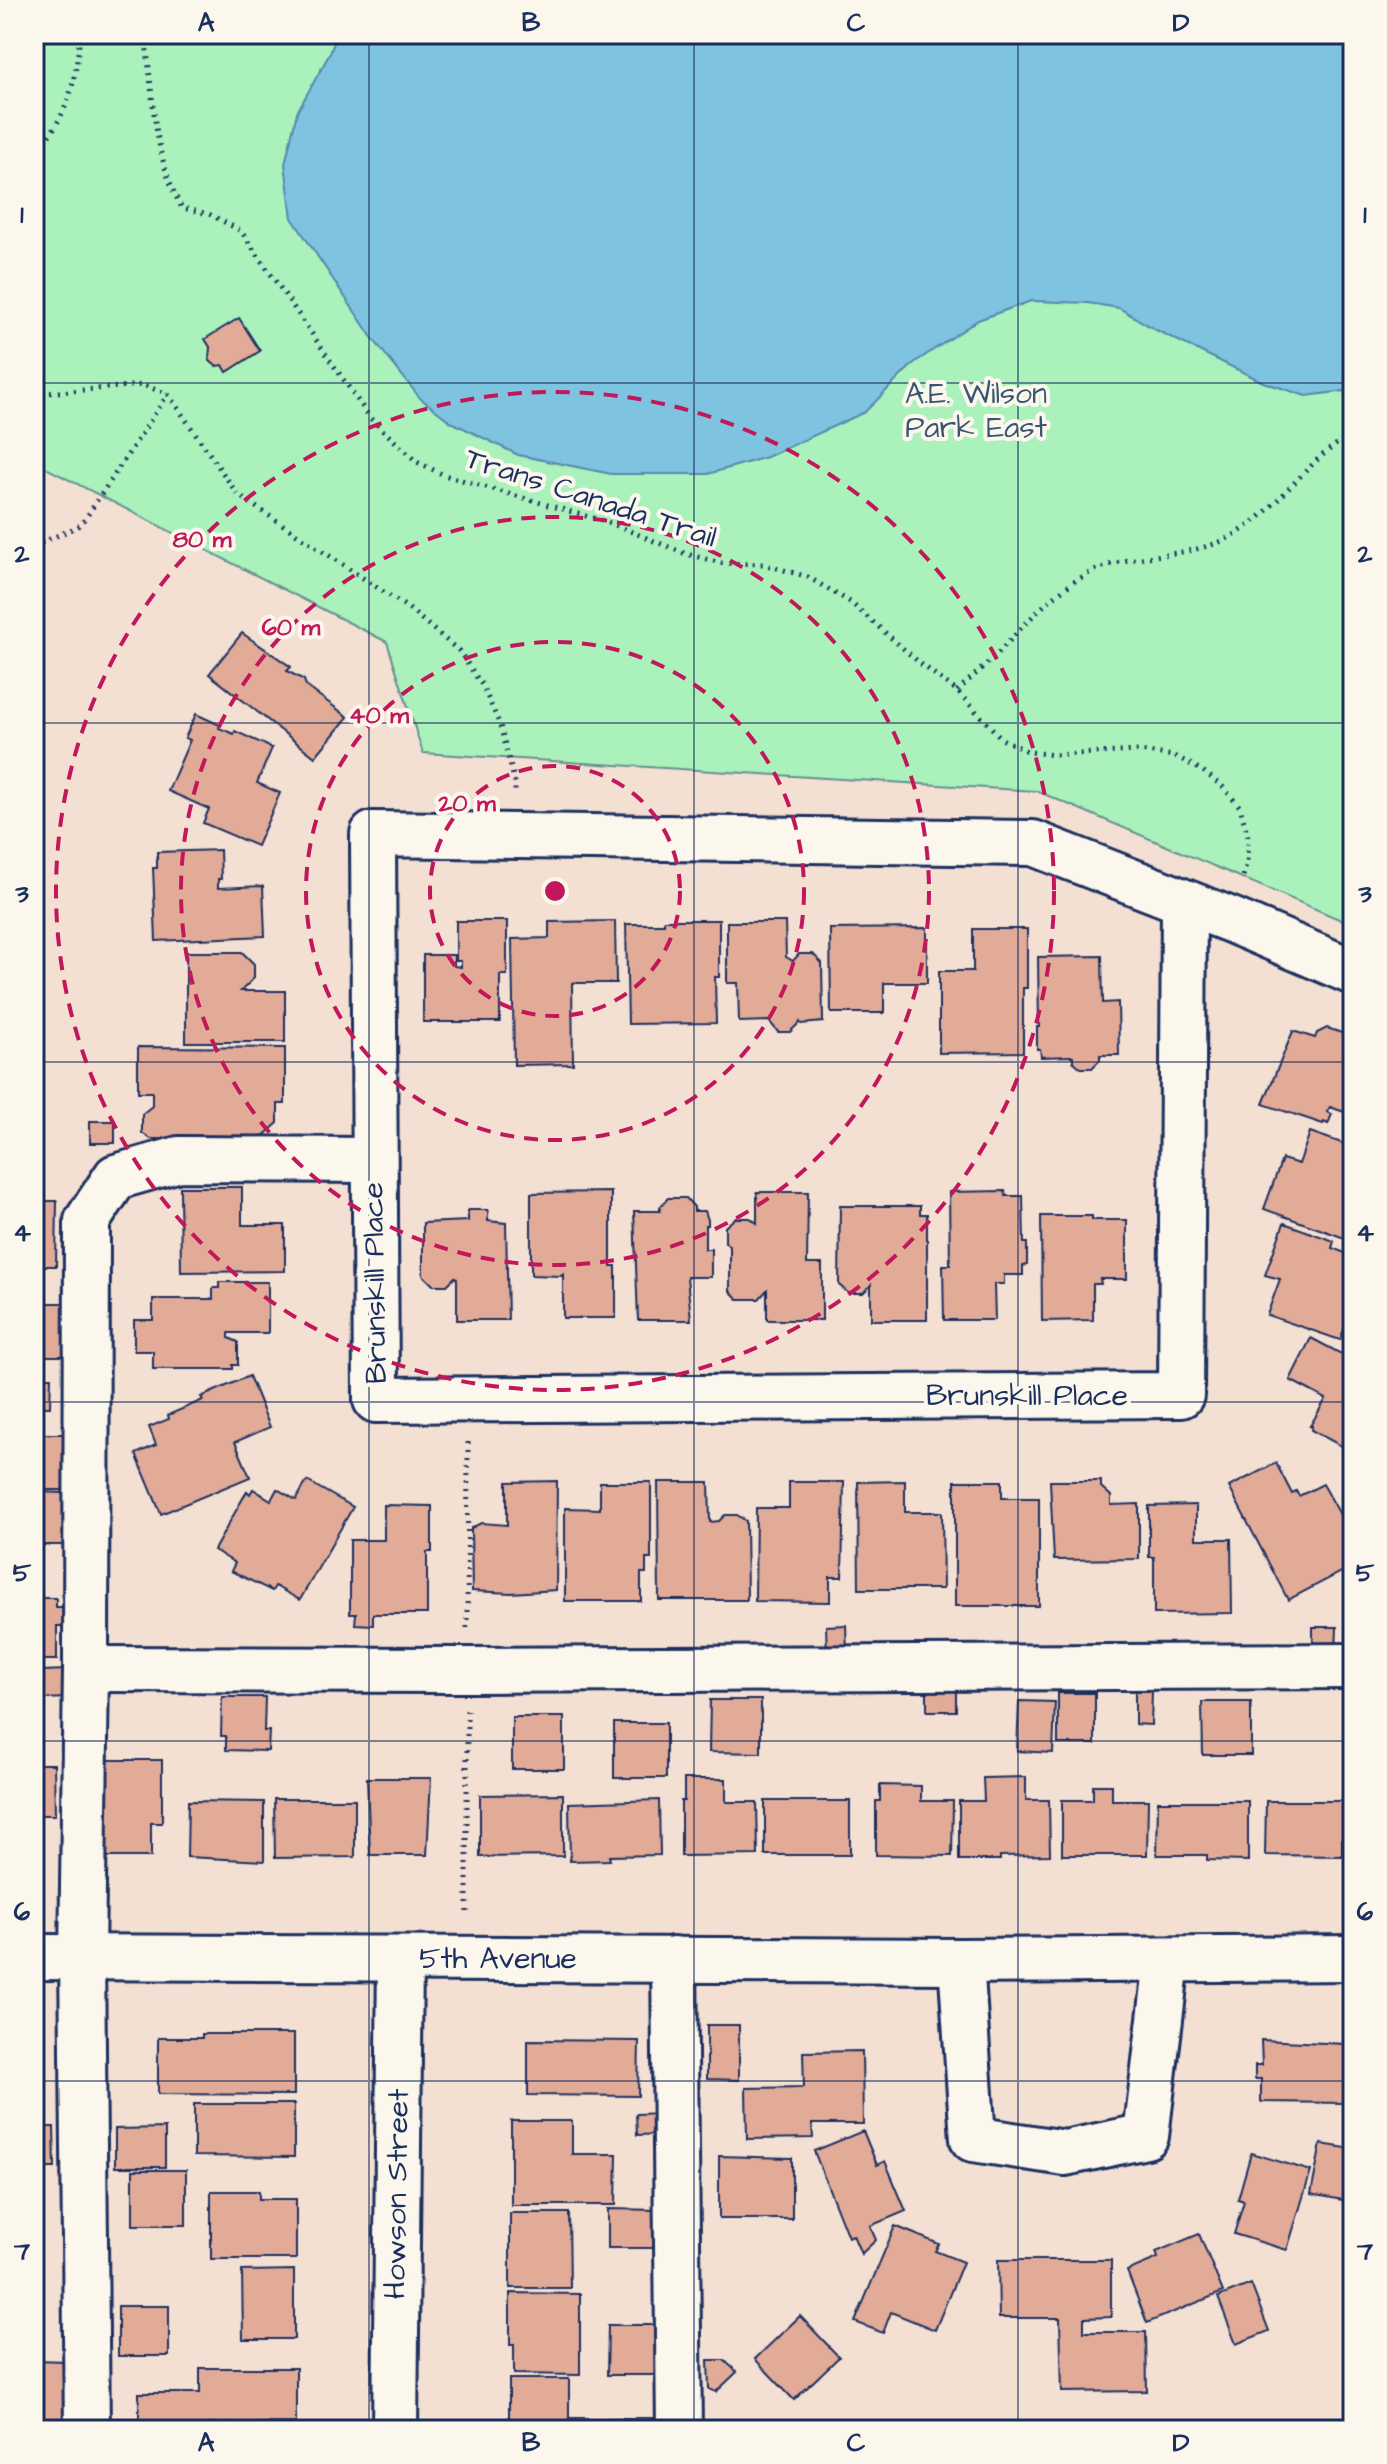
<svg xmlns="http://www.w3.org/2000/svg" width="1387" height="2464" font-family="'Architects Daughter',sans-serif">
	<rect width="100%" height="100%" fill="#f4e0d3"/>
	<filter id="ink" filterUnits="userSpaceOnUse"><feTurbulence type="fractalNoise" baseFrequency=".0125" numOctaves="2"/><feDisplacementMap in="SourceGraphic" scale="16" xChannelSelector="R" yChannelSelector="G"/><feConvolveMatrix kernelMatrix="1 2 1 2 8 2 1 2 1" color-interpolation-filters="sRGB"/></filter>
	<g filter="url(#ink)">
		<polygon fill="#abf1bc" stroke="#63908d" stroke-width="2" points="34,34 1353,34 1353,925 1037,791 423,753 387,642 34,462"/>
		<polygon fill="#7ec3df" stroke="#5688ab" stroke-width="2" points="337,34 1353,34 1353,390 1306,396 1263,382 1156,330 1119,308 1088,303 1031,301 978,320 914,363 865,412 767,457 708,474 611,474 518,455 451,422 420,398 373,339 292,218 285,164 297,112 330,53"/>
		<g fill="#e2ab98" stroke="#1b2f5e" stroke-width="2">
			<polygon points="239,318 260,351 227,372 223,365 216,366 209,360 210,347 205,339"/>
			<polygon points="242,633 291,667 287,671 304,680 306,686 348,717 315,757 209,674"/>
			<polygon points="196,714 220,725 219,728 234,734 235,731 272,748 257,783 280,793 257,846 203,823 209,809 168,791 190,740 185,738"/>
			<polygon points="220,850 221,879 218,879 218,888 263,886 265,936 156,941 153,868 157,868 157,852"/>
			<polygon points="664,920 719,920 719,977 715,977 716,1023 628,1024 626,924 664,924"/>
			<polygon points="456,921 507,921 507,975 500,975 500,1022 423,1022 423,955 454,955 454,966 461,967 461,961 456,961"/>
			<polygon points="615,921 616,983 572,983 573,1064 514,1065 512,939 549,938 549,922"/>
			<polygon points="727,922 785,922 786,957 793,961 799,954 813,954 822,963 823,1022 801,1024 800,1022 790,1032 778,1032 769,1021 739,1022 738,983 727,983"/>
			<polygon points="927,928 927,983 884,983 884,1013 831,1013 830,929"/>
			<polygon points="973,929 1027,929 1027,988 1023,988 1023,1052 939,1053 939,971 973,971"/>
			<polygon points="186,952 242,952 254,964 254,978 241,991 285,991 285,1042 186,1042"/>
			<polygon points="1102,956 1103,1003 1118,1002 1119,1055 1100,1055 1100,1060 1092,1068 1081,1068 1073,1061 1073,1056 1041,1057 1040,1049 1037,1049 1037,1027 1039,1027 1038,957"/>
			<polygon points="1327,1028 1345,1034 1353,1045 1353,1115 1330,1107 1327,1112 1332,1114 1328,1124 1324,1122 1323,1124 1263,1104 1293,1031 1315,1038 1317,1033"/>
			<polygon points="138,1047 285,1048 285,1104 278,1104 278,1123 262,1137 239,1137 239,1139 151,1139 142,1133 142,1114 152,1106 152,1092 138,1092"/>
			<rect x="90" y="1121" width="25" height="22"/>
			<polygon points="1310,1132 1353,1147 1353,1241 1264,1209 1282,1159 1299,1164"/>
			<polygon points="180,1187 242,1187 242,1225 285,1225 285,1271 181,1272"/>
			<polygon points="1005,1191 1006,1196 1023,1196 1024,1243 1027,1243 1027,1265 1023,1266 1023,1275 1004,1275 1004,1284 994,1284 995,1320 944,1320 943,1265 950,1265 949,1192"/>
			<polygon points="611,1192 611,1266 616,1266 616,1318 563,1318 563,1274 561,1276 531,1275 531,1193"/>
			<polygon points="757,1192 808,1192 807,1264 822,1264 822,1320 767,1320 767,1290 759,1299 738,1299 730,1291 730,1247 725,1242 725,1227 735,1218 750,1218 757,1223"/>
			<polygon points="668,1198 686,1198 694,1207 694,1211 705,1211 708,1220 708,1225 705,1225 705,1249 711,1249 711,1277 687,1277 691,1320 638,1320 634,1211 660,1211 660,1207"/>
			<polygon points="34,1201 57,1201 56,1266 34,1266"/>
			<polygon points="840,1206 920,1206 920,1214 927,1214 927,1320 871,1320 871,1285 863,1293 848,1293 839,1285"/>
			<polygon points="468,1210 488,1210 488,1221 506,1223 508,1320 457,1320 457,1279 455,1277 447,1285 433,1285 423,1275 423,1223 468,1221"/>
			<polygon points="1041,1216 1092,1216 1092,1220 1127,1220 1127,1279 1100,1279 1101,1284 1093,1284 1093,1320 1042,1321"/>
			<polygon points="1284,1223 1334,1241 1332,1248 1353,1256 1353,1314 1350,1313 1340,1340 1267,1315 1280,1279 1265,1275"/>
			<polygon points="219,1282 268,1282 268,1333 229,1333 229,1338 238,1342 238,1365 233,1365 233,1369 153,1369 153,1351 134,1351 134,1320 153,1320 153,1299 213,1299 213,1288 219,1288"/>
			<rect x="34" y="1303" width="30" height="53"/>
			<polygon points="1311,1338 1353,1360 1353,1452 1311,1430 1312,1426 1310,1426 1326,1399 1290,1380"/>
			<polygon points="249,1376 270,1427 235,1442 250,1477 161,1514 136,1454 156,1445 149,1427 169,1419 168,1415 203,1400 201,1397"/>
			<polygon points="34,1377 51,1377 50,1407 34,1407"/>
			<rect x="34" y="1434" width="31" height="56"/>
			<polygon points="1276,1463 1292,1494 1296,1491 1299,1496 1323,1484 1353,1538 1353,1566 1288,1600 1229,1487"/>
			<polygon points="307,1481 353,1507 300,1600 275,1586 272,1591 231,1571 235,1563 214,1550 247,1491 250,1494 253,1489 271,1500 277,1489 296,1500"/>
			<polygon points="557,1481 556,1590 511,1593 472,1591 471,1528 481,1523 507,1525 507,1482"/>
			<polygon points="905,1481 905,1512 942,1512 943,1589 859,1589 858,1482"/>
			<polygon points="955,1481 1002,1481 1002,1498 1039,1498 1039,1606 955,1606"/>
			<polygon points="1050,1481 1101,1481 1101,1487 1111,1496 1111,1505 1139,1504 1139,1559 1054,1560"/>
			<polygon points="600,1482 651,1482 651,1559 646,1559 646,1573 641,1573 641,1601 565,1601 565,1508 600,1509"/>
			<polygon points="658,1482 709,1482 710,1522 719,1521 725,1515 737,1515 746,1521 747,1600 659,1600"/>
			<polygon points="789,1482 844,1482 842,1577 830,1577 830,1602 755,1601 756,1508 789,1508"/>
			<polygon points="34,1492 65,1493 64,1545 34,1545"/>
			<polygon points="384,1505 432,1506 432,1552 427,1552 427,1614 373,1614 373,1625 355,1624 356,1614 350,1614 350,1540 384,1540"/>
			<polygon points="1196,1505 1196,1539 1231,1539 1232,1613 1154,1614 1154,1557 1149,1557 1149,1506"/>
			<polygon points="34,1598 56,1598 56,1607 68,1607 68,1626 57,1626 57,1660 34,1660"/>
			<polygon points="846,1625 847,1653 827,1654 826,1626"/>
			<polygon points="1313,1627 1337,1627 1336,1653 1313,1652"/>
			<polygon points="66,1670 67,1698 44,1699 43,1671"/>
			<polygon points="927,1690 956,1691 956,1711 927,1711"/>
			<polygon points="1135,1691 1152,1691 1151,1725 1135,1724"/>
			<rect x="1058" y="1693" width="37" height="51"/>
			<polygon points="222,1697 265,1697 264,1731 269,1731 268,1751 226,1750 226,1736 221,1736"/>
			<polygon points="710,1700 761,1700 761,1753 709,1752"/>
			<polygon points="1019,1701 1055,1702 1053,1753 1017,1751"/>
			<polygon points="1202,1702 1251,1702 1251,1755 1203,1755"/>
			<rect x="512" y="1717" width="52" height="52"/>
			<rect x="614" y="1723" width="52" height="55"/>
			<polygon points="103,1760 162,1760 162,1823 151,1823 151,1857 103,1857"/>
			<polygon points="34,1764 54,1764 55,1815 34,1815"/>
			<polygon points="1026,1777 1026,1800 1049,1800 1050,1855 1000,1856 1000,1860 959,1860 959,1801 984,1801 983,1778"/>
			<polygon points="367,1778 431,1778 427,1855 370,1855"/>
			<polygon points="684,1779 726,1779 726,1802 757,1802 758,1855 681,1856 681,1801 684,1801"/>
			<polygon points="880,1785 921,1786 921,1801 953,1801 952,1856 876,1855 876,1801 880,1801"/>
			<polygon points="1093,1785 1112,1785 1112,1800 1148,1800 1147,1855 1062,1855 1062,1800 1093,1800"/>
			<polygon points="563,1794 563,1856 480,1857 480,1795"/>
			<polygon points="274,1799 355,1799 355,1857 275,1858"/>
			<polygon points="659,1800 660,1855 609,1856 610,1860 570,1861 569,1803"/>
			<polygon points="188,1801 264,1802 264,1861 187,1857"/>
			<rect x="765" y="1801" width="85" height="54"/>
			<polygon points="1158,1801 1248,1801 1248,1861 1207,1860 1207,1855 1157,1855"/>
			<polygon points="1266,1801 1342,1801 1342,1856 1265,1855"/>
			<rect x="1350" y="1801" width="3" height="54"/>
			<polygon points="707,2025 739,2025 739,2080 707,2079"/>
			<polygon points="202,2034 294,2034 294,2095 158,2094 158,2038 202,2038"/>
			<polygon points="34,2037 38,2037 37,2093 34,2093"/>
			<polygon points="528,2040 639,2041 638,2096 528,2095"/>
			<polygon points="1261,2040 1346,2044 1346,2049 1353,2049 1353,2096 1346,2096 1346,2103 1261,2102 1261,2079 1255,2079 1255,2065 1262,2065"/>
			<polygon points="862,2051 863,2124 812,2124 813,2138 747,2139 746,2088 804,2087 803,2052"/>
			<polygon points="194,2104 294,2104 294,2157 194,2156"/>
			<polygon points="665,2113 665,2134 637,2135 636,2114"/>
			<polygon points="511,2121 572,2121 572,2154 617,2154 616,2205 511,2205"/>
			<polygon points="34,2127 54,2127 55,2168 34,2168"/>
			<polygon points="165,2128 165,2167 115,2167 115,2129"/>
			<polygon points="863,2131 877,2165 885,2161 906,2211 870,2226 876,2240 861,2254 853,2235 848,2237 814,2151"/>
			<polygon points="1321,2144 1353,2149 1353,2202 1311,2194"/>
			<polygon points="1251,2153 1311,2171 1287,2250 1234,2234 1244,2201 1238,2199"/>
			<polygon points="719,2156 792,2158 792,2219 719,2219"/>
			<rect x="133" y="2170" width="53" height="55"/>
			<polygon points="211,2191 259,2191 259,2199 296,2199 296,2259 211,2259"/>
			<polygon points="608,2209 660,2210 659,2248 608,2248"/>
			<polygon points="510,2213 569,2213 570,2288 510,2288"/>
			<polygon points="895,2226 939,2244 935,2251 963,2262 935,2330 891,2312 883,2333 855,2322"/>
			<polygon points="1199,2234 1223,2292 1147,2323 1127,2271 1158,2258 1156,2252"/>
			<polygon points="998,2260 1111,2260 1111,2317 1084,2318 1084,2332 1146,2332 1147,2391 1062,2392 1060,2318 999,2318"/>
			<polygon points="294,2270 294,2339 243,2339 242,2271"/>
			<polygon points="1251,2284 1269,2331 1236,2344 1218,2297"/>
			<polygon points="510,2293 580,2294 580,2375 514,2374 514,2345 510,2345"/>
			<rect x="118" y="2306" width="51" height="50"/>
			<polygon points="800,2316 839,2357 794,2400 755,2359"/>
			<polygon points="608,2325 657,2325 657,2375 607,2375"/>
			<polygon points="34,2360 66,2361 65,2422 34,2422"/>
			<polygon points="708,2360 724,2360 737,2372 716,2392 709,2389"/>
			<polygon points="200,2368 296,2368 296,2423 208,2424 208,2427 139,2428 139,2393 200,2393"/>
			<polygon points="509,2379 569,2379 569,2418 587,2418 587,2430 509,2430"/>
			<rect x="608" y="2418" width="51" height="12"/>
		</g>
		<g fill="none" stroke-linecap="round" stroke-linejoin="round">
			<defs>
				<g id="minor">
					<polyline points="1184,903 1181,1395 376,1400 373,834 1033,843 1231,920 1353,972"/>
					<polyline points="86,1669 467,1670 1353,1666"/>
					<polyline points="34,1957 961,1961 1353,1958"/>
					<polyline points="674,1959 679,2430"/>
					<polyline points="961,1961 973,2139 1065,2153 1146,2136 1167,1961"/>
					<polyline points="87,2430 82,1957 86,1669 87,1221 116,1177 179,1159 373,1160"/>
					<polyline points="395,2430 400,1959"/>
				</g>
			</defs>
			<use href="#minor" stroke="#1b2f5e" stroke-width="50"/>
			<g stroke="#1b2f5e" stroke-width="5" stroke-dasharray="2 6" stroke-linecap="butt">
				<path d="M142,34L146,44C154,101 153,156 182,208L209,214L241,231L370,418L417,462L444,475L610,523L686,554L721,563L763,564L808,577L850,602L921,664L957,691L1002,739L1029,752L1055,755L1139,751L1175,756L1203,771L1223,787L1240,807L1248,837L1247,862L1242,880"/>
				<path d="M34,155C69,114 75,87 80,34"/>
				<polyline points="34,394 143,385 168,394 238,495 408,608 459,651 482,685 500,725 515,783 515,795"/>
				<polyline points="34,546 81,525 168,394"/>
				<path d="M957,691C971,678 985,666 998,653C1032,617 1063,579 1112,564C1151,553 1196,556 1232,536C1279,511 1305,459 1353,434"/>
				<polyline points="467,1628 468,1442"/>
				<polyline points="467,1710 467,1916"/>
			</g>
			<use href="#minor" stroke="#fbf7ec" stroke-width="44"/>
		</g>
	</g>
	<path fill="none" stroke="#1b2f5e" stroke-width="2" stroke-opacity="0.55" d="M369,34V2430M694,34V2430M1018,34V2430M34,383H1353M34,723H1353M34,1062H1353M34,1402H1353M34,1741H1353M34,2081H1353"/>
	<g fill="none" stroke="#c2185b" stroke-width="4" stroke-dasharray="14 10">
		<circle cx="555" cy="891" r="125"/>
		<circle cx="555" cy="891" r="249"/>
		<circle cx="555" cy="891" r="374"/>
		<circle cx="555" cy="891" r="499"/>
	</g>
	<g text-anchor="middle" dominant-baseline="central" stroke-width="8" stroke-linejoin="round" paint-order="stroke">
		<g font-size="30" fill="#385671" stroke="#fbf7ec">
			<text x="976" y="394">A.E. Wilson<tspan x="976" dy="34">Park East</tspan></text>
		</g>
		<g font-size="30" fill="#1b2f5e" stroke="#fbf7ec">
			<text transform="translate(591 498) rotate(18)">Trans Canada Trail</text>
			<text transform="translate(375 1283) rotate(-91)">Brunskill Place</text>
			<text x="1027" y="1396">Brunskill Place</text>
			<text x="498" y="1959">5th Avenue</text>
			<text transform="translate(397 2194) rotate(-89)">Howson Street</text>
		</g>
	</g>
	<circle cx="555" cy="891" r="12" fill="#c2185b" stroke="#fbf7ec" stroke-width="4"/>
	<g font-size="24" text-anchor="middle" font-weight="bold" fill="#c2185b" stroke="#fbf7ec" stroke-width="8" stroke-linejoin="round" paint-order="stroke">
		<text x="202" y="547">80 m</text>
		<text x="291" y="635">60 m</text>
		<text x="379" y="723">40 m</text>
		<text x="467" y="811">20 m</text>
	</g>
	<rect width="1387" height="2464" fill="none" stroke="#fbf7ec" stroke-width="88"/>
	<rect x="44" y="44" width="1299" height="2376" fill="none" stroke="#1b2f5e" stroke-width="3"/>
	<g font-size="26" text-anchor="middle" font-weight="bold" fill="#1b2f5e">
		<text x="206" y="31">A</text>
		<text x="531" y="31">B</text>
		<text x="856" y="31">C</text>
		<text x="1181" y="31">D</text>
		<text x="22" y="223">1</text>
		<text x="1365" y="223">1</text>
		<text x="22" y="562">2</text>
		<text x="1365" y="562">2</text>
		<text x="22" y="902">3</text>
		<text x="1365" y="902">3</text>
		<text x="22" y="1241">4</text>
		<text x="1365" y="1241">4</text>
		<text x="22" y="1581">5</text>
		<text x="1365" y="1581">5</text>
		<text x="22" y="1920">6</text>
		<text x="1365" y="1920">6</text>
		<text x="22" y="2259">7</text>
		<text x="1365" y="2259">7</text>
		<text x="206" y="2451">A</text>
		<text x="531" y="2451">B</text>
		<text x="856" y="2451">C</text>
		<text x="1181" y="2451">D</text>
	</g>
</svg>
